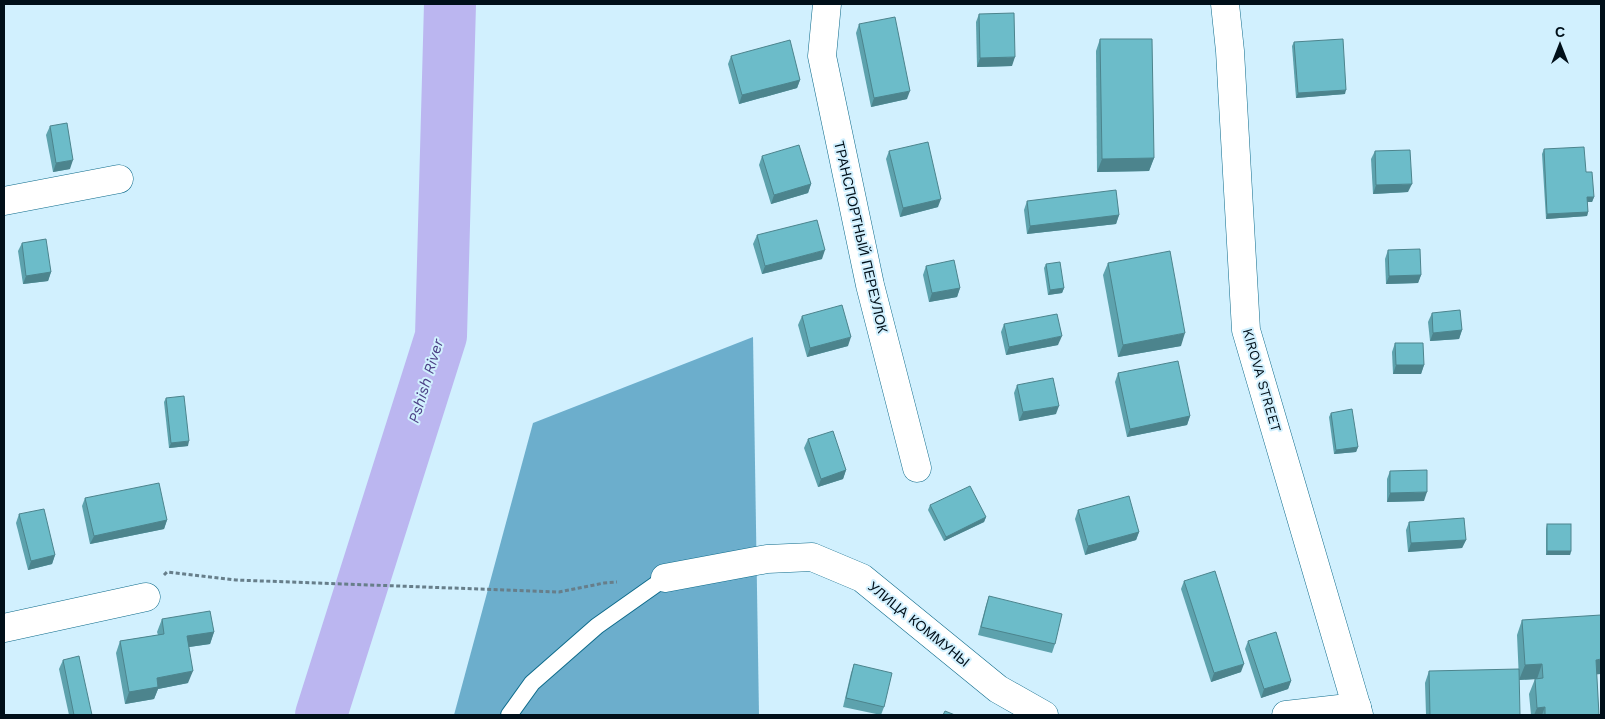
<svg xmlns="http://www.w3.org/2000/svg" width="1605" height="719" font-family="'Work Sans',sans-serif">
	<rect width="100%" height="100%" fill="#d1f0fe"/>
	<polygon fill="#6caecc" points="753,337 759,715 454,715 533,423"/>
	<g fill="none" stroke-linecap="round" stroke-linejoin="round">
		<polyline stroke="#bbb6f0" stroke-width="52" points="321,715 441,336 450,4"/>
		<defs>
			<polyline id="lane" points="509,715 532,683 597,626 665,578"/>
			<g id="street">
				<polyline points="827,4 822,56 870,285 917,468"/>
				<polyline points="1225,4 1230,51 1246,330 1359,715"/>
				<polyline points="4,201 119,179"/>
				<polyline points="665,578 767,559 812,557 862,578 998,689 1044,715"/>
				<polyline points="4,628 146,597"/>
				<polyline points="1286,715 1357,707"/>
			</g>
		</defs>
		<use href="#lane" stroke="#0e6b8b" stroke-width="18"/>
		<use href="#street" stroke="#0e6b8b" stroke-width="29"/>
		<polyline stroke="#677e8a" stroke-width="3" stroke-dasharray="4 2.5" stroke-linecap="butt" points="164,575 167,572 236,580 559,592 604,583 617,582"/>
		<use href="#lane" stroke="#fff" stroke-width="16"/>
		<use href="#street" stroke="#fff" stroke-width="28"/>
	</g>
	<g fill="#5da2ad">
		<polygon points="979,14 1012,66 977,67 976,22"/>
		<polygon points="859,24 907,99 871,107 856,33"/>
		<polygon points="1100,39 1154,158 1149,171 1097,172 1096,51"/>
		<polygon points="1294,42 1345,94 1296,98 1292,46"/>
		<polygon points="731,56 800,80 797,88 739,104 728,64"/>
		<polygon points="50,126 70,169 53,172 46,135"/>
		<polygon points="1544,149 1586,172 1594,197 1592,202 1587,202 1588,212 1587,216 1546,219 1542,154"/>
		<polygon points="889,151 938,207 900,217 886,159"/>
		<polygon points="1375,151 1408,192 1373,194 1371,159"/>
		<polygon points="762,156 811,184 808,193 771,204 759,165"/>
		<polygon points="1027,201 1119,215 1116,224 1027,234 1024,210"/>
		<polygon points="757,235 822,259 762,274 753,244"/>
		<polygon points="22,243 51,272 48,281 23,284 18,251"/>
		<polygon points="1388,250 1421,275 1418,283 1386,284 1385,259"/>
		<polygon points="1108,263 1181,346 1118,357 1103,275"/>
		<polygon points="1046,264 1064,288 1062,293 1048,295 1044,268"/>
		<polygon points="926,266 960,288 957,297 929,302 923,275"/>
		<polygon points="1432,313 1462,330 1459,339 1430,341 1428,322"/>
		<polygon points="802,316 848,346 807,357 798,325"/>
		<polygon points="1004,324 1058,345 1006,355 1001,332"/>
		<polygon points="1395,343 1424,365 1421,374 1393,374 1392,352"/>
		<polygon points="1118,373 1190,416 1187,425 1127,437 1115,382"/>
		<polygon points="1017,385 1056,414 1019,421 1014,393"/>
		<polygon points="166,398 188,446 169,448 164,402"/>
		<polygon points="1331,413 1358,447 1356,452 1334,454 1329,417"/>
		<polygon points="808,439 846,470 843,479 818,487 804,448"/>
		<polygon points="1390,471 1424,501 1387,502 1387,479"/>
		<polygon points="85,498 167,520 164,529 90,544 82,506"/>
		<polygon points="930,505 986,517 984,522 944,541 928,510"/>
		<polygon points="1078,510 1139,532 1136,540 1085,555 1075,519"/>
		<polygon points="19,514 55,555 52,564 28,570 16,523"/>
		<polygon points="1409,522 1466,540 1462,548 1408,552 1406,530"/>
		<polygon points="1547,524 1571,551 1570,555 1546,555 1546,529"/>
		<polygon points="1184,581 1241,672 1211,682 1181,589"/>
		<polygon points="989,596 1055,644 1052,653 978,635 986,605"/>
		<polygon points="162,619 214,632 210,644 189,647 188,683 158,689 154,699 125,704 116,653 120,641 158,635 157,632"/>
		<polygon points="1522,620 1596,674 1599,715 1531,715 1529,694 1535,679 1519,680 1517,635"/>
		<polygon points="1248,641 1291,681 1288,689 1261,698 1245,649"/>
		<polygon points="63,660 92,715 69,715 59,669"/>
		<polygon points="854,664 884,707 881,715 843,707 851,673"/>
		<polygon points="1429,671 1520,715 1426,715 1425,683"/>
	</g>
	<g fill="#4c848d">
		<polygon points="1015,57 1012,66 977,67 980,58"/>
		<polygon points="800,80 797,88 739,104 742,95"/>
		<polygon points="1346,90 1345,94 1296,98 1298,93"/>
		<polygon points="910,91 907,99 871,107 874,98"/>
		<polygon points="1154,158 1149,171 1097,172 1102,159"/>
		<polygon points="73,160 70,169 53,172 56,163"/>
		<polygon points="811,184 808,193 771,204 774,195"/>
		<polygon points="1412,184 1408,192 1373,194 1376,185"/>
		<polygon points="1587,197 1594,197 1592,202 1585,202"/>
		<polygon points="941,199 938,207 900,217 903,208"/>
		<polygon points="1588,212 1587,216 1546,219 1547,214"/>
		<polygon points="1119,215 1116,224 1027,234 1030,226"/>
		<polygon points="825,250 822,259 762,274 765,266"/>
		<polygon points="51,272 48,281 23,284 26,276"/>
		<polygon points="1421,275 1418,283 1386,284 1389,276"/>
		<polygon points="960,288 957,297 929,302 932,293"/>
		<polygon points="1064,288 1062,293 1048,295 1050,290"/>
		<polygon points="1462,330 1459,339 1430,341 1433,333"/>
		<polygon points="1185,333 1181,346 1118,357 1123,345"/>
		<polygon points="1062,336 1058,345 1006,355 1009,347"/>
		<polygon points="851,337 848,346 807,357 810,348"/>
		<polygon points="1396,365 1424,365 1421,374 1393,374"/>
		<polygon points="1059,406 1056,414 1019,421 1023,412"/>
		<polygon points="1190,416 1187,425 1127,437 1130,429"/>
		<polygon points="189,441 188,446 169,448 171,443"/>
		<polygon points="1358,447 1356,452 1334,454 1336,450"/>
		<polygon points="846,470 843,479 818,487 821,479"/>
		<polygon points="1427,492 1424,501 1387,502 1390,493"/>
		<polygon points="986,517 984,522 944,541 946,537"/>
		<polygon points="167,520 164,529 90,544 94,536"/>
		<polygon points="1139,532 1136,540 1085,555 1088,546"/>
		<polygon points="1466,540 1462,548 1408,552 1411,543"/>
		<polygon points="1547,551 1571,551 1570,555 1546,555"/>
		<polygon points="55,555 52,564 28,570 31,561"/>
		<polygon points="214,632 210,644 182,648 187,636"/>
		<polygon points="1601,659 1601,674 1590,675 1596,660"/>
		<polygon points="1244,664 1241,672 1211,682 1214,673"/>
		<polygon points="1542,664 1537,679 1519,680 1525,665"/>
		<polygon points="193,671 188,683 158,689 154,699 125,704 129,692 157,678"/>
		<polygon points="1291,681 1288,689 1261,698 1264,689"/>
		<polygon points="1545,707 1542,715 1534,715 1537,708"/>
	</g>
	<g fill="#6cbcc9" stroke="#4c848d">
		<polygon points="1014,13 1015,57 980,58 979,14"/>
		<polygon points="895,17 910,91 874,98 859,24"/>
		<polygon points="1100,39 1152,39 1154,158 1102,159"/>
		<polygon points="1343,39 1346,90 1298,93 1294,42"/>
		<polygon points="790,40 800,80 742,95 731,56"/>
		<polygon points="67,123 73,160 56,163 50,126"/>
		<polygon points="928,142 941,199 903,208 889,151"/>
		<polygon points="799,145 811,184 774,195 762,156"/>
		<polygon points="1584,147 1586,172 1592,172 1594,197 1587,197 1588,212 1547,214 1544,149"/>
		<polygon points="1410,150 1412,184 1376,185 1375,151"/>
		<polygon points="1116,190 1119,215 1030,226 1027,201"/>
		<polygon points="817,220 825,250 765,266 757,235"/>
		<polygon points="46,239 51,272 26,276 22,243"/>
		<polygon points="1420,249 1421,275 1389,276 1388,250"/>
		<polygon points="1170,251 1185,333 1123,345 1108,263"/>
		<polygon points="954,260 960,288 932,293 926,266"/>
		<polygon points="1060,262 1064,288 1050,290 1046,264"/>
		<polygon points="842,305 851,337 810,348 802,316"/>
		<polygon points="1460,310 1462,330 1433,333 1432,313"/>
		<polygon points="1057,314 1062,336 1009,347 1004,324"/>
		<polygon points="1395,343 1423,343 1424,365 1396,365"/>
		<polygon points="1178,361 1190,416 1130,429 1118,373"/>
		<polygon points="1053,378 1059,406 1023,412 1017,385"/>
		<polygon points="184,396 189,441 171,443 166,398"/>
		<polygon points="1352,409 1358,447 1336,450 1331,413"/>
		<polygon points="833,431 846,470 821,479 808,439"/>
		<polygon points="1427,470 1427,492 1390,493 1390,471"/>
		<polygon points="159,483 167,520 94,536 85,498"/>
		<polygon points="970,486 986,517 946,537 930,505"/>
		<polygon points="1129,496 1139,532 1088,546 1078,510"/>
		<polygon points="44,509 55,555 31,561 19,514"/>
		<polygon points="1464,518 1466,540 1411,543 1409,522"/>
		<rect x="1547" y="524" width="24" height="27"/>
		<polygon points="1215,571 1244,664 1214,673 1184,581"/>
		<polygon points="989,596 1062,614 1055,644 981,627"/>
		<polygon points="210,611 214,632 187,636 193,671 157,678 158,687 129,692 120,641 164,634 162,619"/>
		<polygon points="1601,615 1601,659 1596,660 1599,715 1545,715 1545,707 1537,708 1535,679 1543,678 1542,664 1525,665 1522,620"/>
		<polygon points="1276,632 1291,681 1264,689 1248,641"/>
		<polygon points="79,656 92,715 74,715 63,660"/>
		<polygon points="854,664 892,673 884,707 846,698"/>
		<polygon points="1519,669 1520,715 1430,715 1429,671"/>
		<polygon points="945,711 955,715 943,715"/>
	</g>
	<g text-anchor="middle" dominant-baseline="central" stroke-width="4" stroke-linejoin="round" paint-order="stroke">
		<g font-size="14" fill="#000f19" stroke="#d1f0fe">
			<text transform="translate(861 237) rotate(77)">ТРАНСПОРТНЫЙ ПЕРЕУЛОК</text>
			<text transform="translate(1262 380) rotate(74)">KIROVA STREET</text>
			<text transform="translate(919 624) rotate(39)">УЛИЦА КОММУНЫ</text>
		</g>
		<g font-size="15" font-style="italic" fill="#4c4085" stroke="#d1f0fe">
			<text transform="translate(426 381) rotate(-73)">Pshish River</text>
		</g>
	</g>
	<rect width="1605" height="719" fill="none" stroke="#000f19" stroke-width="10"/>
	<g transform="translate(1560 45)" stroke="#d1f0fe" stroke-width="4" paint-order="stroke">
	<path d="M0-4L9 19L0 12L-9 19Z" fill="#000f19"/>
	<text y="-8" font-size="14" font-weight="bold" text-anchor="middle" fill="#000f19">С</text>
	</g>
</svg>
